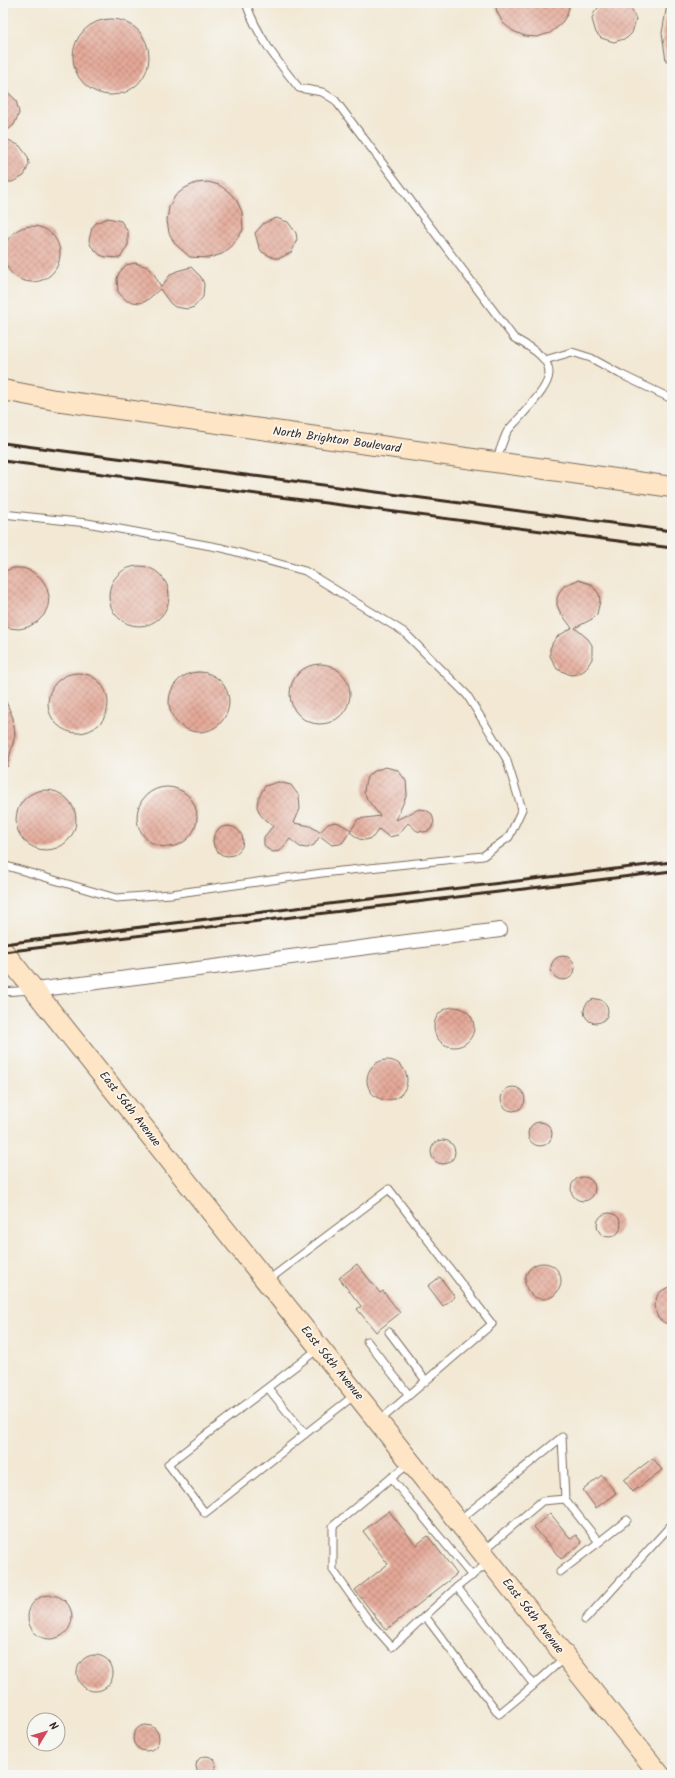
<svg xmlns="http://www.w3.org/2000/svg" width="675" height="1778" font-family="Kalam,sans-serif">
	<defs>
		<pattern id="building-cross-hatch" width="8" height="8" patternUnits="userSpaceOnUse"><rect width="8" height="8" fill="#e4a897"/><path d="M0 0l8 8M0 8l8-8" fill="none" stroke="#ba897b"/></pattern>
	</defs>
	<rect width="100%" height="100%" fill="#f6f6f2"/>
	<filter id="ink" filterUnits="userSpaceOnUse"><feTurbulence type="fractalNoise" baseFrequency=".025" numOctaves="2"/><feDisplacementMap in="SourceGraphic" scale="8" xChannelSelector="R" yChannelSelector="G"/><feConvolveMatrix kernelMatrix="1 2 1 2 8 2 1 2 1" color-interpolation-filters="sRGB"/></filter>
	<filter id="wash" filterUnits="userSpaceOnUse"><feTurbulence type="fractalNoise" baseFrequency=".012" numOctaves="4" result="noise"/><feDisplacementMap in="SourceGraphic" scale="16" xChannelSelector="R" yChannelSelector="G"/><feGaussianBlur stdDeviation="0.9" result="paint"/><feColorMatrix in="noise" values="0 0 0 0 0 0 0 0 0 0 0 0 0 0 0 0 0 1.4 0 .05"/><feComposite in="paint" operator="in"/></filter>
	<g filter="url(#wash)">
		<rect width="100%" height="100%" fill="#f2e8d4"/>
		<g id="blocks">
			<g fill="url(#building-cross-hatch)">
				<polygon points="495,3 570,3 567,15 560,25 550,33 537,37 525,36 513,31 503,23 497,12"/>
				<polygon points="602,3 626,3 630,6 636,19 632,33 627,38 614,42 601,38 596,33 592,19 594,13"/>
				<polygon points="667,5 672,5 672,60 666,61 662,33"/>
				<circle cx="111" cy="57" r="38"/>
				<polygon points="3,88 16,100 19,113 14,125 3,134"/>
				<polygon points="3,137 20,146 28,157 29,164 24,176 12,182 3,182"/>
				<polygon points="208,182 219,185 229,192 237,201 242,212 243,230 232,246 222,254 209,258 190,257 175,244 169,233 167,220 169,207 175,196 185,188 196,183"/>
				<polygon points="108,218 121,221 128,232 128,245 120,258 106,257 100,255 91,246 89,240 92,228 96,223"/>
				<polygon points="276,218 288,222 296,233 297,239 292,252 280,258 274,258 262,252 259,247 255,233 264,223"/>
				<circle cx="32" cy="254" r="28"/>
				<polygon points="135,263 148,267 153,272 161,287 171,274 177,271 191,267 201,277 204,284 203,297 194,307 188,309 175,307 170,303 160,289 146,301 140,303 127,301 118,292 117,279 119,273 126,265"/>
				<circle cx="139" cy="596" r="30"/>
				<polygon points="13,568 23,568 33,572 41,578 46,586 49,596 48,606 44,615 37,622 28,627 19,629 9,628 3,624 3,572"/>
				<polygon points="578,580 591,584 599,594 600,601 597,614 592,619 575,628 588,639 592,645 592,659 585,670 578,674 571,675 557,669 550,656 550,649 553,642 558,636 572,628 560,612 557,605 557,598 560,591 565,585"/>
				<circle cx="320" cy="694" r="30"/>
				<circle cx="199" cy="702" r="30"/>
				<circle cx="78" cy="703" r="30"/>
				<polygon points="3,695 13,718 15,735 7,767 3,767"/>
				<polygon points="385,767 398,770 406,781 407,794 396,820 419,809 426,810 432,814 434,822 431,829 428,831 424,832 417,831 408,823 398,835 389,837 379,829 373,837 366,840 359,839 350,832 358,819 380,816 367,799 364,792 365,784 367,777 372,772"/>
				<polygon points="278,782 291,785 299,796 300,809 294,823 310,826 320,832 328,824 335,822 339,823 351,830 343,842 340,844 332,845 320,836 314,845 307,848 300,847 290,839 280,851 273,852 266,848 264,845 264,837 274,825 265,820 260,814 257,807 258,799 265,786"/>
				<circle cx="167" cy="817" r="30"/>
				<circle cx="46" cy="820" r="30"/>
				<circle cx="228" cy="841" r="15"/>
				<circle cx="563" cy="968" r="12"/>
				<circle cx="596" cy="1011" r="12"/>
				<circle cx="454" cy="1027" r="20"/>
				<circle cx="387" cy="1080" r="20"/>
				<circle cx="513" cy="1099" r="12"/>
				<circle cx="540" cy="1134" r="12"/>
				<circle cx="443" cy="1152" r="12"/>
				<circle cx="583" cy="1189" r="12"/>
				<circle cx="609" cy="1225" r="12"/>
				<circle cx="543" cy="1281" r="18"/>
				<polygon points="357,1264 380,1293 383,1291 400,1313 376,1332 357,1309 361,1306 339,1278"/>
				<polygon points="440,1277 455,1297 443,1306 428,1286"/>
				<polygon points="672,1286 672,1326 663,1322 658,1318 654,1306 658,1294 663,1290"/>
				<polygon points="653,1458 662,1470 633,1492 624,1480"/>
				<polygon points="602,1475 616,1493 596,1508 583,1490"/>
				<polygon points="389,1511 416,1545 428,1536 457,1574 386,1630 355,1590 388,1564 363,1531"/>
				<polygon points="550,1513 571,1539 576,1535 582,1543 561,1559 534,1527"/>
				<circle cx="50" cy="1617" r="22"/>
				<circle cx="95" cy="1673" r="18"/>
				<circle cx="146" cy="1738" r="13"/>
				<circle cx="206" cy="1766" r="10"/>
			</g>
		</g>
	</g>
	<g filter="url(#ink)">
		<use href="#blocks" fill-opacity="0" stroke="#7b6c5e" stroke-width="1"/>
		<g fill="none" stroke-linecap="round" stroke-linejoin="round">
			<defs>
				<g id="service">
					<path d="M246,3C257,36 278,62 299,88L322,92L335,100L514,338C564,365 555,378 521,416C517,421 511,426 507,432C503,440 500,451 496,460"/>
					<polyline points="545,360 572,352 591,358 620,374 672,399"/>
					<polyline points="3,514 87,523 222,548 305,571 404,632 467,695 506,758 522,809 509,837 483,856 322,873 171,894 116,898 3,865"/>
					<polyline points="3,992 31,990"/>
					<polyline points="267,1281 389,1189 492,1324 379,1421"/>
					<polyline points="389,1332 426,1381"/>
					<polyline points="367,1341 409,1395"/>
					<polyline points="268,1388 305,1434 205,1513 168,1464 318,1349"/>
					<polyline points="305,1434 356,1394"/>
					<polyline points="410,1463 391,1478 472,1576"/>
					<polyline points="391,1478 333,1526 333,1570 369,1621 392,1647 425,1616"/>
					<polyline points="458,1521 562,1437 565,1499 599,1542 627,1520"/>
					<polyline points="483,1551 542,1501 565,1499"/>
					<polyline points="488,1563 457,1587 534,1685 565,1657"/>
					<polyline points="560,1572 599,1542"/>
					<polyline points="457,1587 425,1616 499,1714 534,1685"/>
					<polyline points="585,1620 672,1524"/>
				</g>
				<polyline id="minor" points="35,990 500,930"/>
				<g id="secondary">
					<polyline points="3,390 55,400 672,487"/>
					<polyline points="3,951 660,1775"/>
				</g>
			</defs>
			<use href="#service" stroke="#7b6c5e" stroke-width="9"/>
			<use href="#minor" stroke="#7b6c5e" stroke-width="16"/>
			<use href="#secondary" stroke="#7b6c5e" stroke-width="22"/>
			<use href="#service" stroke="#fff" stroke-width="7"/>
			<use href="#minor" stroke="#fff" stroke-width="14"/>
			<use href="#secondary" stroke="#fde5c5" stroke-width="20"/>
			<g stroke="#3b2a1e" stroke-width="3">
				<polyline points="3,443 672,531"/>
				<polyline points="3,461 672,548"/>
				<polyline points="3,944 672,862"/>
				<polyline points="3,952 672,871"/>
			</g>
		</g>
	</g>
	<g text-anchor="middle" dominant-baseline="central" stroke-width="3.5" stroke-linejoin="round" paint-order="stroke">
		<g font-size="12" fill="#3b2a1e" stroke="#f6f6f2">
			<text transform="translate(337 440) rotate(8)">North Brighton Boulevard</text>
			<text transform="translate(130 1109) rotate(52)">East 56th Avenue</text>
			<text transform="translate(332 1363) rotate(51)">East 56th Avenue</text>
			<text transform="translate(533 1616) rotate(52)">East 56th Avenue</text>
		</g>
	</g>
	<rect width="675" height="1778" fill="none" stroke="#f6f6f2" stroke-width="16"/>
	<g transform="translate(46 1732) rotate(52)"><circle r="19" fill="#f6f6f2" stroke="#aba49d"/>
	<path d="M0-3L7 15L0 10L-7 15Z" fill="#d1495b"/>
	<text y="-6" font-size="11" font-weight="bold" text-anchor="middle" fill="#3b2a1e">N</text>
	</g>
</svg>
